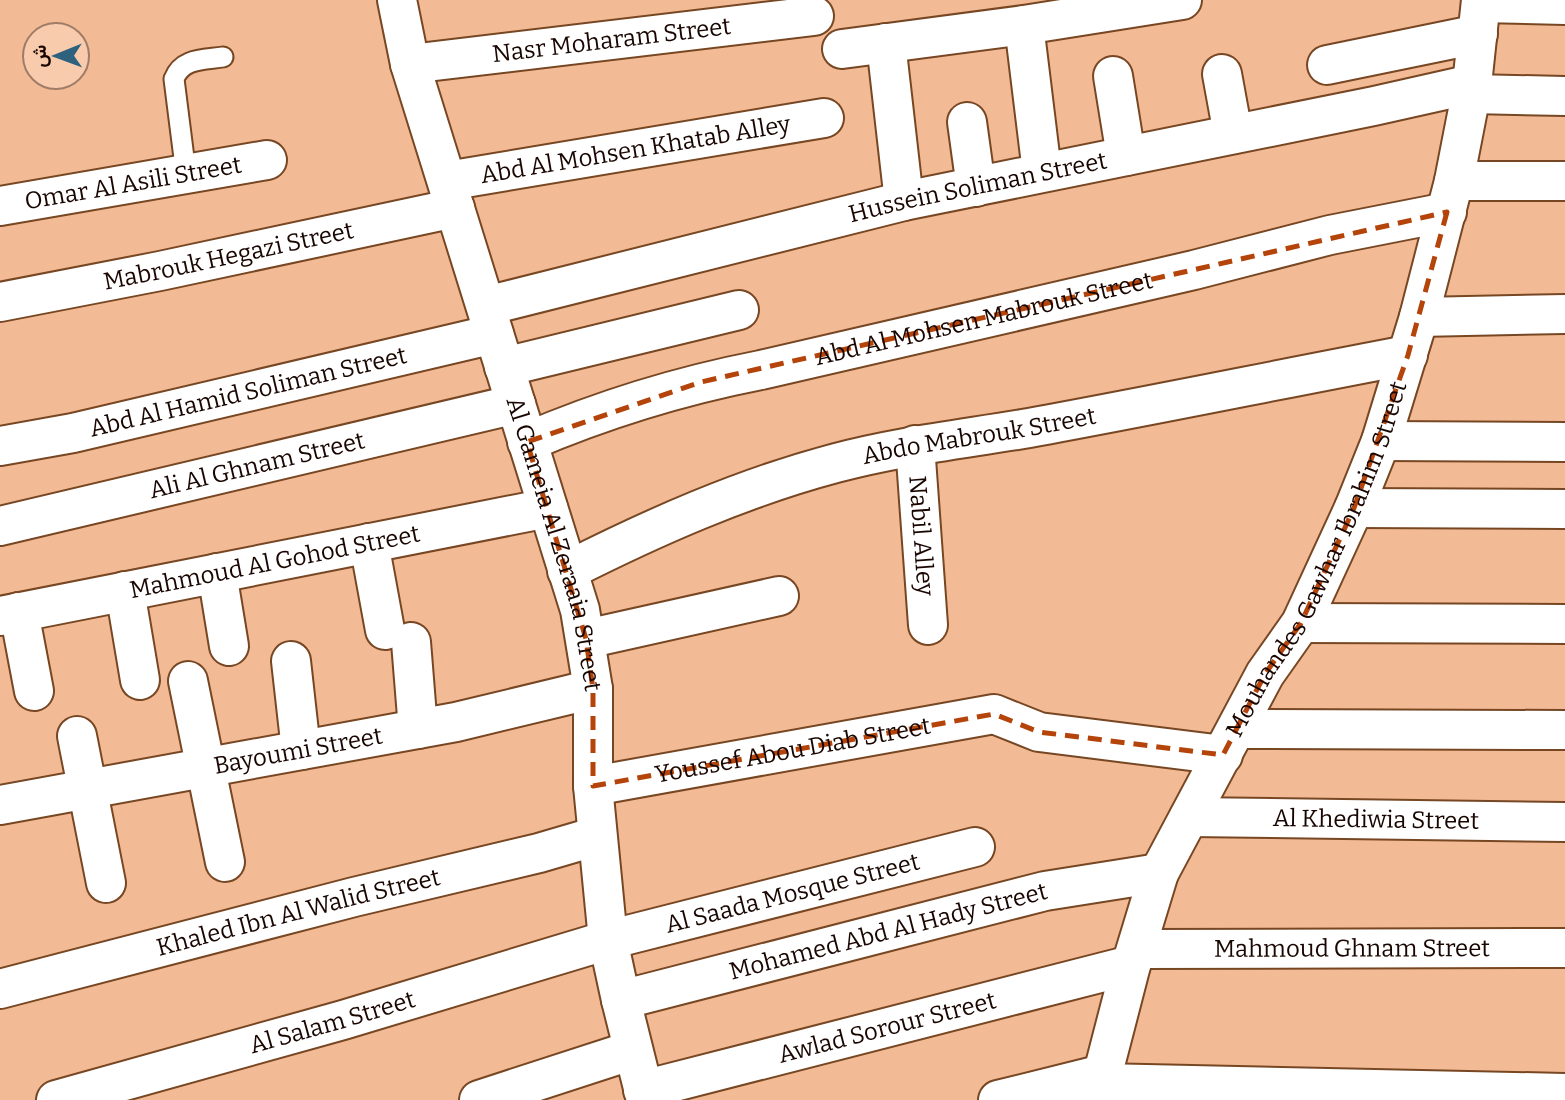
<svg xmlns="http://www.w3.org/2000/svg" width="1565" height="1100" font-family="Bitter,Vazirmatn,serif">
	<rect width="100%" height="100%" fill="#f3bb95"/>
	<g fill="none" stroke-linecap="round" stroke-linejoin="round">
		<defs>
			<path id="lane" d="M186,174L174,79C182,58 203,60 223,57"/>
			<g id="street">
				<path id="s1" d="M397,0L410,64L580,610L593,689V786L608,940L621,1000L646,1100"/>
				<polyline points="1481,3 1565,5"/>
				<polyline points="1024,25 1042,172"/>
				<polyline points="886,43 904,201"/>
				<polyline points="842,49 1024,25 1182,0"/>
				<path id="s2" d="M410,64L814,16"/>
				<polyline points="1327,65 1478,34"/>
				<polyline points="1222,74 1233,134"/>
				<polyline points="1113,76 1126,156"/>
				<polyline points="1471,94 1565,96"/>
				<polyline points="967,122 976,187"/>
				<path id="s3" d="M447,181L824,118"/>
				<polyline points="1454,181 1565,181"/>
				<path id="s4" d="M0,206L267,160"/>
				<path id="s5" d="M0,302L160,271L455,208"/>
				<path id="s6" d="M486,306L904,201L1374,106L1472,84"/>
				<polyline points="1419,317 1565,314"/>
				<polyline points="504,367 739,310"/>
				<polyline points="1381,441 1565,442"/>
				<path id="s7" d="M527,442C604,409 679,386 761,370L1194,270L1330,235L1447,212"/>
				<path id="s8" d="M915,445L928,625"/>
				<path id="s9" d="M0,446L73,433L494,334"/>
				<polyline points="1354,508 1565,509"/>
				<path id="s10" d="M0,526L516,404"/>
				<polyline points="369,543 385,630"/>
				<path id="s11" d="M567,571C654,527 742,488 836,463C900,446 964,439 1029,428C1155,405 1281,379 1408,355"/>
				<polyline points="217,573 229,646"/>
				<polyline points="125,591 140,680"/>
				<polyline points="19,612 34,691"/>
				<path id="s12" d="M0,616L548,508"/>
				<polyline points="1301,623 1565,624"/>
				<polyline points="586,639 779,596"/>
				<polyline points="411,642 418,729"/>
				<polyline points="291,661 301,750"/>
				<polyline points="188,681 225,862"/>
				<polyline points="1237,729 1565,730"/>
				<polyline points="77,736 106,883"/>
				<path id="s13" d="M593,786L994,714L1039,732L1223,755"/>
				<path id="s14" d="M0,805L456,722L593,689"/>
				<path id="s15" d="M1189,817L1565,822"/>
				<path id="s16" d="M1138,949L1565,948"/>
				<path id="s17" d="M0,989L354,897L539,853L597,836"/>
				<path id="s18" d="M621,1000L1045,891L1159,873"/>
				<polyline points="1100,1083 1565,1093"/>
				<path id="s19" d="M643,1090L1131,965"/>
				<path id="s20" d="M56,1100L343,1020L608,940L975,847"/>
				<polyline points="479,1100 633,1050"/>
				<polyline points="998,1100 1103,1074"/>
				<path id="s21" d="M1096,1100L1131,965L1159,873L1265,674L1301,623L1354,508L1381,441L1419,317L1454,181L1471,94L1481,0"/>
			</g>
		</defs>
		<use href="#lane" stroke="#774723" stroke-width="23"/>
		<use href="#street" stroke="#774723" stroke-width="42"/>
		<use href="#lane" stroke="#fff" stroke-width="19"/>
		<use href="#street" stroke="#fff" stroke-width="38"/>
	</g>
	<path fill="none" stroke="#b44409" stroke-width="5" stroke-dasharray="14 9" stroke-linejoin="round" d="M1447,212L1408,355L1354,508L1301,623L1265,674L1223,755L1039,732L994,714L593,786V689L586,639L527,442L701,382Z"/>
	<g text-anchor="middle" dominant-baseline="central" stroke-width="7" stroke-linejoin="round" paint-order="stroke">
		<g font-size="24" fill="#190600" stroke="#f9cbad">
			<text stroke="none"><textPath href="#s2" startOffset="203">Nasr Moharam Street</textPath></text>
			<text stroke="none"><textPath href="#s3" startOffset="191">Abd Al Mohsen Khatab Alley</textPath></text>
			<text stroke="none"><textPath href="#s4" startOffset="135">Omar Al Asili Street</textPath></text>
			<text stroke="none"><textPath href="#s6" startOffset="506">Hussein Soliman Street</textPath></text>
			<text stroke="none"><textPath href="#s5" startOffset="233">Mabrouk Hegazi Street</textPath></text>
			<text stroke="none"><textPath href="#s7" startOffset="474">Abd Al Mohsen Mabrouk Street</textPath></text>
			<text stroke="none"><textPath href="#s9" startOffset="254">Abd Al Hamid Soliman Street</textPath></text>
			<text stroke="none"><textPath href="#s11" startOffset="436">Abdo Mabrouk Street</textPath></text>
			<text stroke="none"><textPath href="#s10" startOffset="264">Ali Al Ghnam Street</textPath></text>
			<text stroke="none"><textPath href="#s8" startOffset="91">Nabil Alley</textPath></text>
			<text stroke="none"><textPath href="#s1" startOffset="567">Al Gameia Al Zeraaia Street</textPath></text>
			<text stroke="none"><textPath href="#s21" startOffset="588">Mouhandes Gawhar Ibrahim Street</textPath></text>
			<text stroke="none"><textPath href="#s12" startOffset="280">Mahmoud Al Gohod Street</textPath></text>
			<text stroke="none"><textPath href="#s14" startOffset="303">Bayoumi Street</textPath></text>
			<text stroke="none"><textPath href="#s13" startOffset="203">Youssef Abou Diab Street</textPath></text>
			<text stroke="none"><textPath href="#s15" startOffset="187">Al Khediwia Street</textPath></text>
			<text stroke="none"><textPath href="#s20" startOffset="765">Al Saada Mosque Street</textPath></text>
			<text stroke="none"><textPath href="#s17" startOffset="308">Khaled Ibn Al Walid Street</textPath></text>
			<text stroke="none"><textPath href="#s18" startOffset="276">Mohamed Abd Al Hady Street</textPath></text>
			<text stroke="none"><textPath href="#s16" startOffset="214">Mahmoud Ghnam Street</textPath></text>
			<text stroke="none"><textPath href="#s20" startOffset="287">Al Salam Street</textPath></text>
			<text stroke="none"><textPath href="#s19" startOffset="252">Awlad Sorour Street</textPath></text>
		</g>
	</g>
	<g transform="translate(56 56) rotate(269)"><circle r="33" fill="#f9cbad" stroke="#9f7c68" stroke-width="2"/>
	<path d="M0-5L12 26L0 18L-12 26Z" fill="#2d617d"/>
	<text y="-10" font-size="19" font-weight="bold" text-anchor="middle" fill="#190600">ش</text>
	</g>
</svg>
